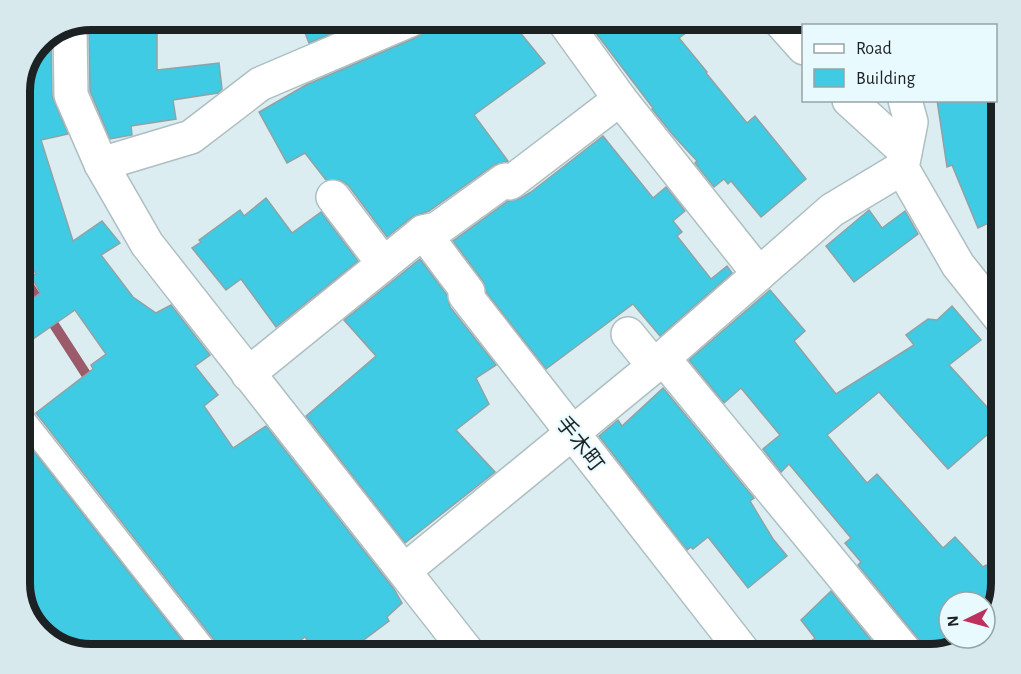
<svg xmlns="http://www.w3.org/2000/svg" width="1021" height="674" font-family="'Alegreya Sans','Noto Sans JP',sans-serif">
	<rect width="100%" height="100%" fill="#dbedf1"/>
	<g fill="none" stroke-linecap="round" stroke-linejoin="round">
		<g stroke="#9b5b6b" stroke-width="10">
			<polyline points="20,272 93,385"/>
			<polyline points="289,633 306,654"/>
		</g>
	</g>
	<g fill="#3fcbe3" stroke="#91a2a5" stroke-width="1.5">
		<polygon points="91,20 157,20 157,70 219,63 222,89 218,93 173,100 176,119 131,126 132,135 110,139 90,91 89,29 87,21"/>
		<polygon points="300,20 363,20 309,43"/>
		<polygon points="428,20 510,20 545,63 474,115 508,161 494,165 429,211 412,217 387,237 348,185 340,180 326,180 305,153 287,163 259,112 306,85 417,37 425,31"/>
		<polygon points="586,20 704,20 679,38 707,72 706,73 747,123 755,116 806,179 761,217 731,181 728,184 724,179 714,187 695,163 697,161 673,135 652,109 653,108"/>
		<polygon points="51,36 52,96 68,134 41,140 73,241 102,221 120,243 101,255 133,297 156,313 171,305 210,355 195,366 218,395 204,406 233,448 266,426 394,589 402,603 387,617 389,621 345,654 318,654 305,637 282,654 221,654 219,646 36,413 93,369 91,365 106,354 75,310 20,348 20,308 40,293 31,276 36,274 20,247 20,87 41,40"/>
		<polygon points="937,100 1001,100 1001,217 978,228 952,165 947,167"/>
		<polygon points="603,136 653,198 666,187 685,211 673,221 682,232 677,236 711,279 727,266 732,273 660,336 633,304 546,369 486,292 483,281 453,241 508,201 521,198 531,192"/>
		<polygon points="266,198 292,233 321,212 358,261 276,327 241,279 226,290 192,248 201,242 199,240 240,210 244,216"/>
		<polygon points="869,210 882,228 905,211 918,234 854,282 826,246"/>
		<polygon points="420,259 447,295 450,307 496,365 476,378 489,404 456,430 495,472 405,543 306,416 376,356 344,320"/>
		<polygon points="770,290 805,331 794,341 836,394 914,345 906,335 928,319 937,320 952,306 981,340 949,365 996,417 991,422 996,427 948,469 879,392 827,435 867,483 877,474 943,548 955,537 983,567 986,565 1001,584 989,623 985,627 985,602 949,602 949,638 973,638 965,645 925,654 921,642 858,565 861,562 845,543 851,538 789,464 781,472 763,449 780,435 741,388 724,403 689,360"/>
		<polygon points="663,388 754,498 750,501 773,539 787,556 748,588 708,537 693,549 691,547 687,550 599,436 618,420 622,426"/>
		<polygon points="20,434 193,654 91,654 51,642 20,587"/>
		<polygon points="831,591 880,651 876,654 795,654 815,638 801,620"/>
	</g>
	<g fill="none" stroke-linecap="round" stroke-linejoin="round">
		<defs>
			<polyline id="service" points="20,414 209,654"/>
			<g id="minor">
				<polyline points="563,20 620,99 759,274"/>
				<polyline points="779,20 804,48"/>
				<polyline points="883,20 884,26"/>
				<polyline points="925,26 933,20"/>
				<polyline points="70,29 71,95 101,164 147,244 469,654"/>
				<polyline points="849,100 905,151"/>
				<polyline points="905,100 911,122 902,168 958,265 1001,319"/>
				<polyline points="101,164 191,137 260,84 410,20"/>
				<polyline points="333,197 383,263"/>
				<polyline points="423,232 468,292 465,295 745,654"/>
				<polyline points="628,334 654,366"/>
				<polyline points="663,358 907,654"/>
				<polyline points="248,374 423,232 437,229 505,180 510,183 620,99"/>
				<polyline points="404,571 654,366 832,210 902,168"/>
			</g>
		</defs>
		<use href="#service" stroke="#aebfc2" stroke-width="24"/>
		<use href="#minor" stroke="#aebfc2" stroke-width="36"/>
		<use href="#service" stroke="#fff" stroke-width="21"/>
		<use href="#minor" stroke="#fff" stroke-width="33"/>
	</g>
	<g text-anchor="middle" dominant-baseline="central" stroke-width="4.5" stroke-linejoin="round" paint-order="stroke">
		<g font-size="21" fill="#1c2224" stroke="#e8fafe">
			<text transform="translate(580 444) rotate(52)">手木町</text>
		</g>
	</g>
	<path d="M0 0H1021V674H0ZM91 30H930A61 61 0 0 1 991 91V583A61 61 0 0 1 930 644H91A61 61 0 0 1 30 583V91A61 61 0 0 1 91 30Z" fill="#d8e9ed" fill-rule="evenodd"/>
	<path fill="none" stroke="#1c2224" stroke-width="8" d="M91 30H930A61 61 0 0 1 991 91V583A61 61 0 0 1 930 644H91A61 61 0 0 1 30 583V91A61 61 0 0 1 91 30Z"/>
	<rect x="802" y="24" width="195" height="78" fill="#e8fafe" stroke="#96a4a7" stroke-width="1.5"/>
	<rect x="814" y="44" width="30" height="9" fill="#ffffff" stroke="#96a4a7" stroke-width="1.5"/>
	<text x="856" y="54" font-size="18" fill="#1c2224">Road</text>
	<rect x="814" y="69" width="30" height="18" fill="#3fcbe3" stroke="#96a4a7" stroke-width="1.5"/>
	<text x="856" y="84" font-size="18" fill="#1c2224">Building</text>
	<g transform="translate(967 620) rotate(265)"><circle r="28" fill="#e8fafe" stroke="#96a4a7" stroke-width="1.5"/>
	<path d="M0-4.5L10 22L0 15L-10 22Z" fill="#be305d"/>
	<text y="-9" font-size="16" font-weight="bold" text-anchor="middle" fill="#1c2224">N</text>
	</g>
</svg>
